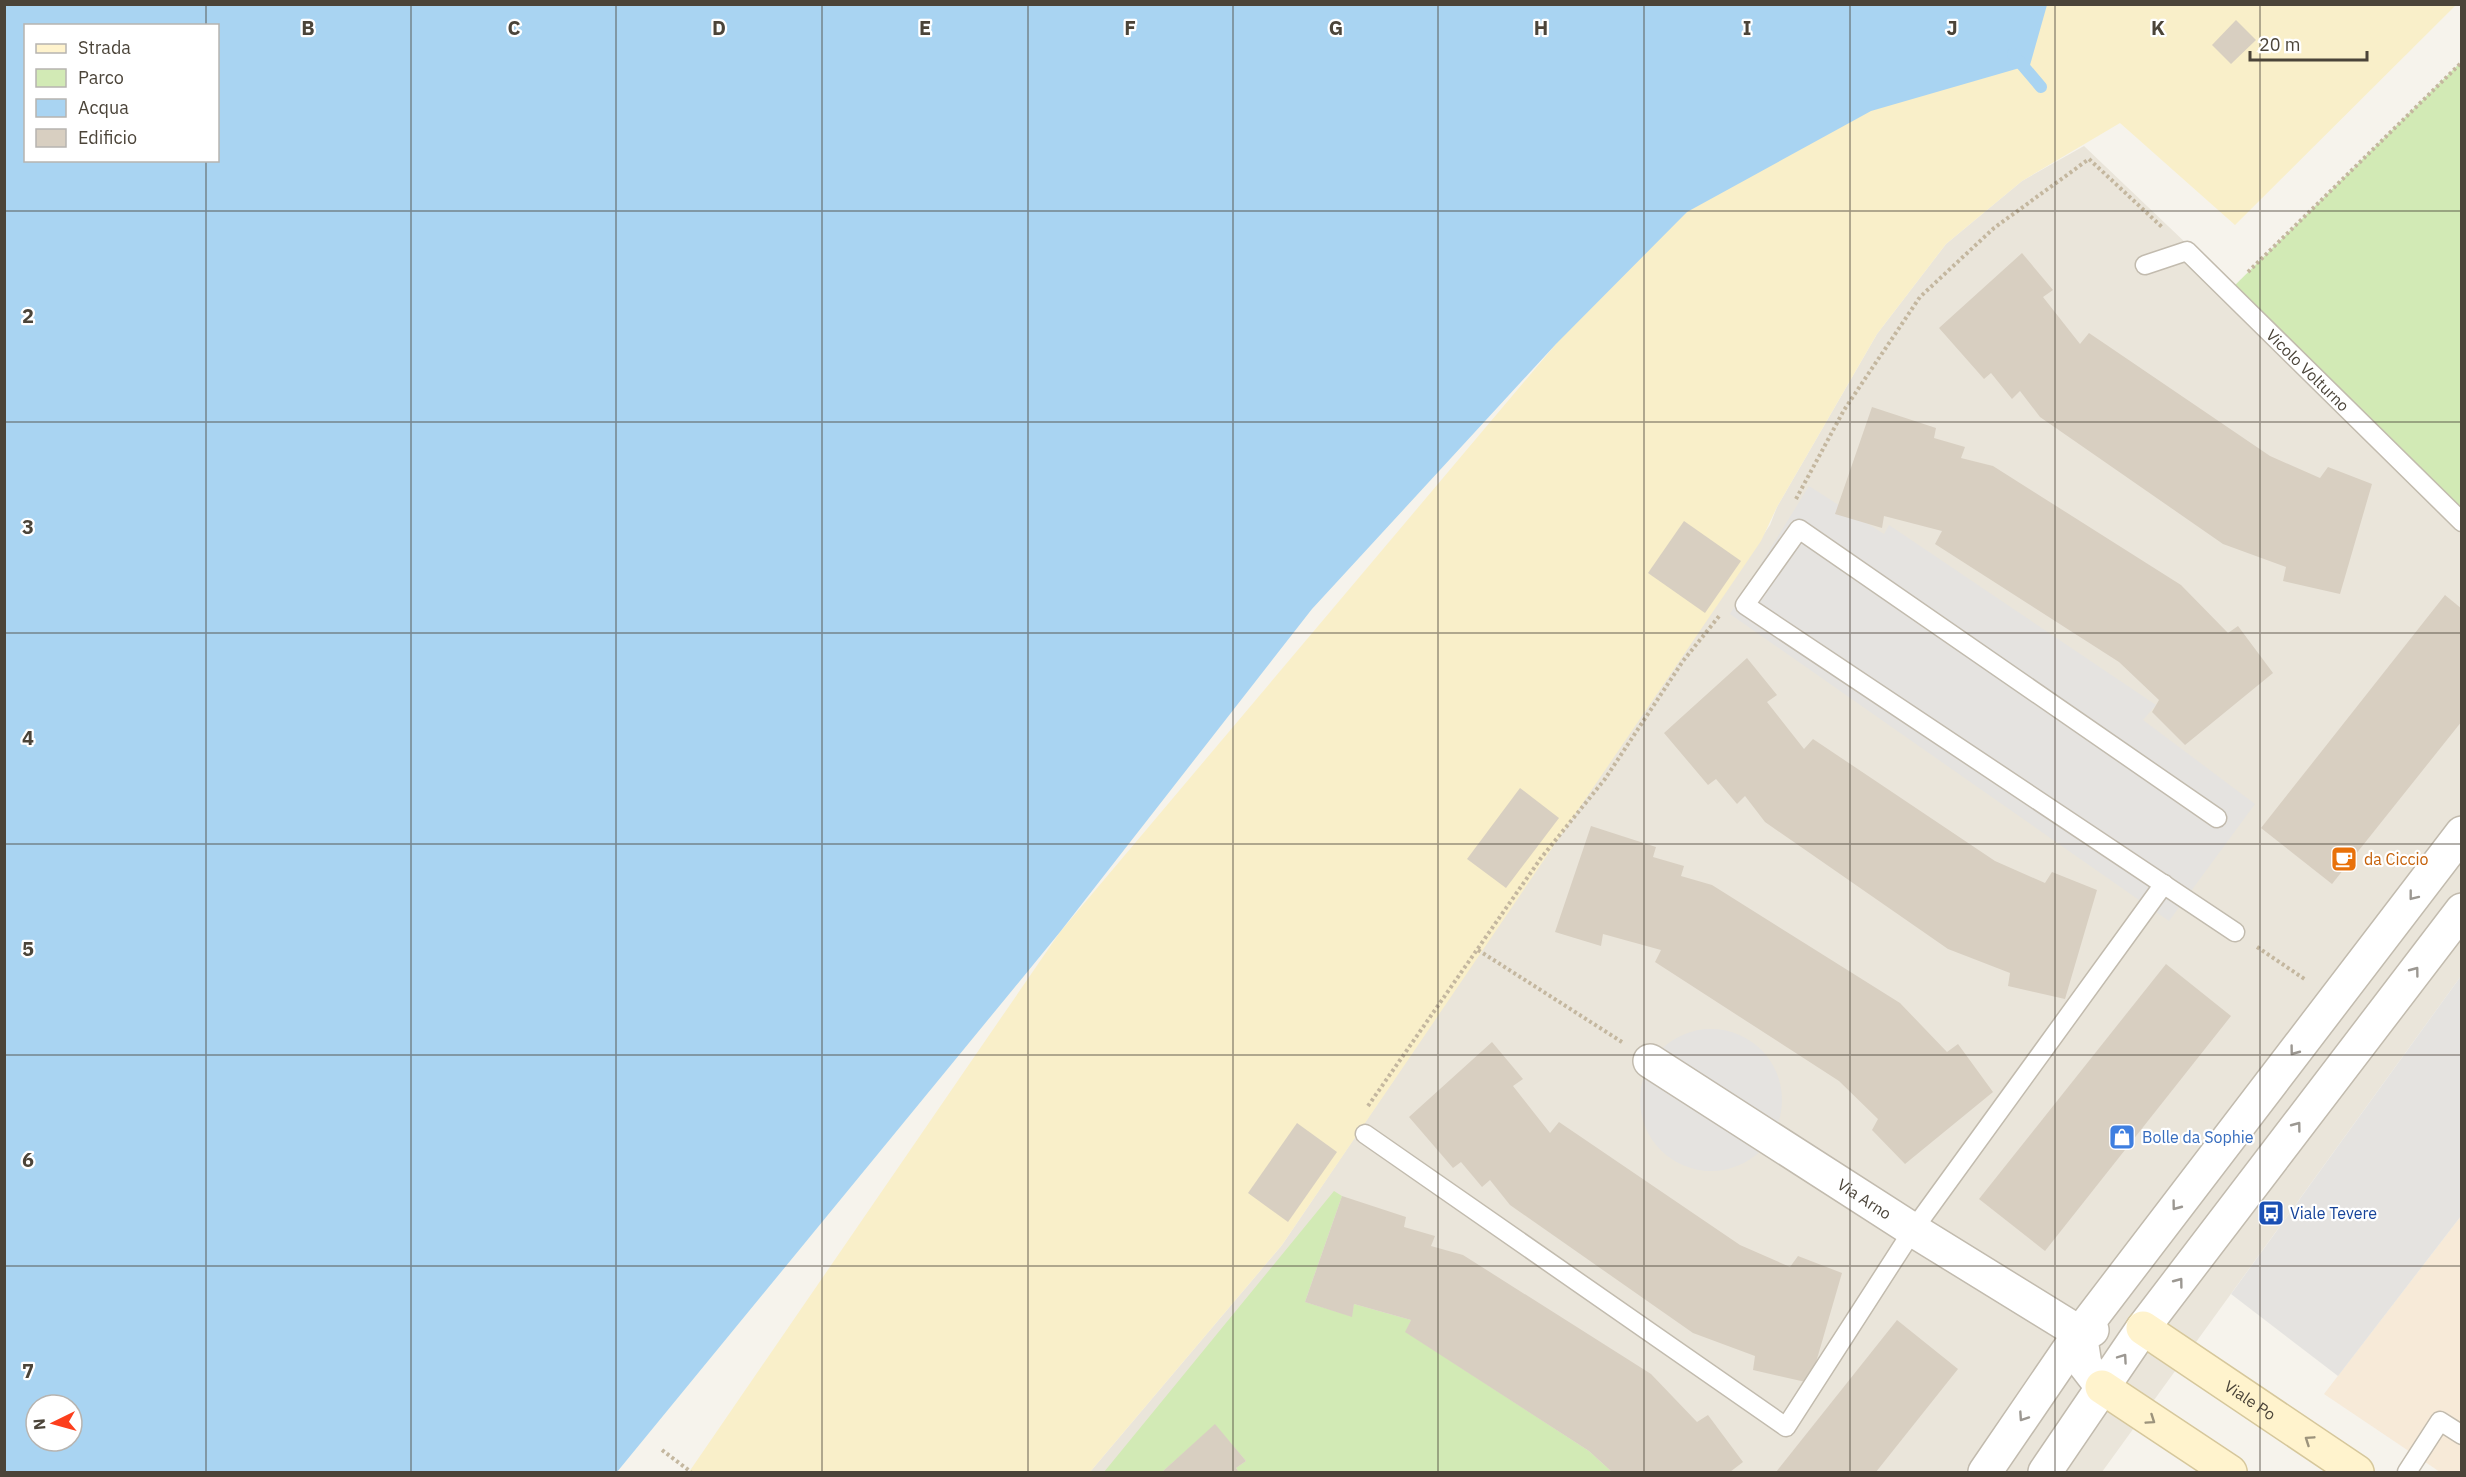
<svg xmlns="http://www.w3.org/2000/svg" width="2466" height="1477" font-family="'IBM Plex Sans',sans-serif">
	<rect width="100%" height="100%" fill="#f6f3ec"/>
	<polygon fill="#eae5da" points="2084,146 2461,505 2461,976 2102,1472 1090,1472 1282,1245 1770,525 1777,507 1877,334 1946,244 2022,181"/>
	<polygon fill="#f7ead8" points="2461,1216 2461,1472 2440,1472 2324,1394"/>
	<g fill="#d2eab5">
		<polygon points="2461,62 2461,509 2228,292"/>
		<polygon points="1334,1191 1342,1196 1305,1302 1351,1316 1354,1304 1411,1320 1406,1332 1589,1451 1612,1472 1239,1472 1236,1468 1246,1461 1215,1425 1162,1472 1104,1472"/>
	</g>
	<polygon fill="#f9efc9" points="1842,5 2456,5 2235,225 2120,123 2022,181 1946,244 1877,334 1777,507 1761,541 1282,1245 1090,1472 689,1472 1060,932 1556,344 1593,261"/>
	<g fill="#e5e3e0">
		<polygon points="1809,486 1884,534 1889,525 2156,705 2143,720 2255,804 2169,921 1730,614"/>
		<polygon points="2461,976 2461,1216 2338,1376 2231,1294"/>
		<circle cx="1711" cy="1100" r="71"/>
	</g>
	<path fill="#a9d4f2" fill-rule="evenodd" d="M5,4H2047V5L2030,65L1871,111L1687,212L1556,344L1312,609L1060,932L617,1472H5ZM26,26H218V160H26ZM36,1405H72V1441H36Z"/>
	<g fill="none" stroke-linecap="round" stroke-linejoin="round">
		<polyline stroke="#a9d4f2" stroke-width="12" points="2013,54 2041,87"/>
	</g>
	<g fill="#d8cfc1">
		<polygon points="2236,20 2256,40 2231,64 2212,45"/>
		<polygon points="2022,253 2053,290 2043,297 2080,344 2089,333 2270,456 2320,478 2328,467 2372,484 2340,594 2283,581 2286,567 2223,544 2040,417 2020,391 2012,399 1991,373 1984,379 1939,328"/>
		<polygon points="1872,407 1936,428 1934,438 1965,447 1961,458 1993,466 2181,585 2228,633 2238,626 2273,673 2185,745 2152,712 2159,700 2119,662 1935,544 1942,531 1884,516 1882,528 1835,514"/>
		<polygon points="1684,521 1741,561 1705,613 1648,573"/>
		<polygon points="2445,595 2462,609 2462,721 2332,884 2261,828"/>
		<polygon points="1747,658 1777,695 1767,702 1804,749 1813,739 1995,861 2045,883 2052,872 2097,890 2065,999 2008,986 2010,973 1948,949 1765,822 1745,796 1737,804 1716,779 1708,785 1664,733"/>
		<polygon points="1520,788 1559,818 1506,888 1467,859"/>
		<polygon points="1591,826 1656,847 1653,857 1684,866 1681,876 1712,885 1900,1003 1947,1052 1958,1044 1993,1092 1905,1164 1872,1130 1878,1119 1839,1081 1655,962 1661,950 1603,934 1601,946 1555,932"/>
		<polygon points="2166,964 2231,1016 2045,1251 1979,1199"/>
		<polygon points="1492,1042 1523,1079 1513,1086 1550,1133 1559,1122 1740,1245 1790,1267 1798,1256 1842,1273 1810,1383 1753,1370 1755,1356 1693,1333 1510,1205 1490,1180 1482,1187 1461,1162 1453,1168 1409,1117"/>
		<polygon points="1297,1123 1337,1152 1288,1222 1248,1193"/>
		<polygon points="1342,1196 1406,1217 1404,1227 1435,1236 1431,1246 1463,1255 1651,1374 1697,1422 1708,1415 1743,1462 1730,1472 1612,1472 1589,1451 1405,1332 1411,1320 1354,1304 1352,1317 1305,1302"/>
		<polygon points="1897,1320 1958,1369 1876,1472 1776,1472"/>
		<polygon points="1215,1424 1246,1461 1236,1468 1239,1472 1162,1472"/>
	</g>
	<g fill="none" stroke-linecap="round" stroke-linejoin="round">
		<defs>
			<g id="lane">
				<path id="s1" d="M2145,265L2187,251L2462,522"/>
				<polyline points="2217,818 1799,529 1745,605 2235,932"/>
				<polyline points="1365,1134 1786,1427 1913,1230 2164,884"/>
				<polyline points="2407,1472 2440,1421 2462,1435"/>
			</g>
			<g id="street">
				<path id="s2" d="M1650,1061L1913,1230L2080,1333"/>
				<polyline points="2102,1387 2085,1365 2080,1333 2462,833"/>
				<polyline points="1985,1472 2080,1333 2092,1330"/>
				<polyline points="2045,1472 2143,1328 2462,910"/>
			</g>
			<g id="secondary">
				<path id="s3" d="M2143,1328L2357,1472"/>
				<polyline points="2102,1387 2230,1472"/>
			</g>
		</defs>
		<use href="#lane" stroke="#c2bbae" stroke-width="21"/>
		<use href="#street" stroke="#c2bbae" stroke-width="36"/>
		<use href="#secondary" stroke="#d6c79b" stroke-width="36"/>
		<g stroke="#c4b79f" stroke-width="4" stroke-dasharray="3 3" stroke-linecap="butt">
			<polyline points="2248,272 2462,62"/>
			<polyline points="1796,499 1844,410 1920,297 1994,228 2089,159 2163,228"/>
			<polyline points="2257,947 2306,980"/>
			<polyline points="1478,950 1622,1042"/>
			<polyline points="1368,1106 1541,858 1605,779 1683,661 1720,615"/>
			<polyline points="662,1450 691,1472"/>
		</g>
		<use href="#lane" stroke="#fff" stroke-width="18"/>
		<use href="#street" stroke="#fff" stroke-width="33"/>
		<use href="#secondary" stroke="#fff3cd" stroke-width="33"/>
	</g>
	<defs><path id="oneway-chevron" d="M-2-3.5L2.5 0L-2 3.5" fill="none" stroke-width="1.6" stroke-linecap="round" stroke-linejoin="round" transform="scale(1.5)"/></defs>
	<g stroke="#9c9892">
		<use href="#oneway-chevron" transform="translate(2413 896) rotate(128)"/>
		<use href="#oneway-chevron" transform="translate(2415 971) rotate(-53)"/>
		<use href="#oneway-chevron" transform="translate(2294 1051) rotate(127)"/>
		<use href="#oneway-chevron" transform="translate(2297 1126) rotate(-53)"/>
		<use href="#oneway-chevron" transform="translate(2176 1206) rotate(127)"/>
		<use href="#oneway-chevron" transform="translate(2179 1282) rotate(-53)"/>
		<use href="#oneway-chevron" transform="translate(2123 1358) rotate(-55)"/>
		<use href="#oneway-chevron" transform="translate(2023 1417) rotate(124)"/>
	</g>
	<g stroke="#9c937c">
		<use href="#oneway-chevron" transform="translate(2151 1420) rotate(34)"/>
		<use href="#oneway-chevron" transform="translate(2309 1440) rotate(-146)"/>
	</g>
	<path fill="none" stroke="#4b4439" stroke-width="1.5" stroke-opacity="0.55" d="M206,4V26M411,4V1472M616,4V1472M822,4V1472M1028,4V1472M1233,4V1472M1438,4V1472M1644,4V1472M1850,4V1472M2055,4V1472M2260,4V1472M206,160V1472M4,211H2462M4,422H2462M4,633H2462M4,844H2462M4,1055H2462M4,1266H2462"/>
	<defs>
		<symbol id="cafe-square" viewBox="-11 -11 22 22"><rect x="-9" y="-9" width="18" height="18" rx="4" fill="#e8710a" stroke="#fff"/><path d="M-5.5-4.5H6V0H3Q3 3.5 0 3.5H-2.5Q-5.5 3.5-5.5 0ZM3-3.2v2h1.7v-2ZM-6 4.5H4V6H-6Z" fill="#fff"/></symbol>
		<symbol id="shop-square" viewBox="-11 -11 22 22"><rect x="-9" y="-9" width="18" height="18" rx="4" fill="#3f7fe0" stroke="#fff"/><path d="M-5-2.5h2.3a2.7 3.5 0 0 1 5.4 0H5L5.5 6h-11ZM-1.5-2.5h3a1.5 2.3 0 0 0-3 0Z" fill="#fff"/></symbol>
		<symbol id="bus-square" viewBox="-11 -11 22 22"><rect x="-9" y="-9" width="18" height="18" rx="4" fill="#1a4fb4" stroke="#fff"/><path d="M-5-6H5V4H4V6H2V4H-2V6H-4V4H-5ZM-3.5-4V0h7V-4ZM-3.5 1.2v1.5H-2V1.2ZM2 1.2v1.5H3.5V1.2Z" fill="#fff"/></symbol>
	</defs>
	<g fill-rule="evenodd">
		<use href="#cafe-square" x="2329" y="844" width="30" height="30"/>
		<use href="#shop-square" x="2107" y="1122" width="30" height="30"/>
		<use href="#bus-square" x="2256" y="1198" width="30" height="30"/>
	</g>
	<g text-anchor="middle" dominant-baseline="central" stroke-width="4.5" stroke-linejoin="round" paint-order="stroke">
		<g font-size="16" fill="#4b4439" stroke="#fff">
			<text stroke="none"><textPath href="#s1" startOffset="214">Vicolo Volturno</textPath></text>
			<text stroke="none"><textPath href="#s2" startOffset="255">Via Arno</textPath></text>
			<text stroke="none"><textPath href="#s3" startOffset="129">Viale Po</textPath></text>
		</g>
		<g font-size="16" fill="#c56008" stroke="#fff" text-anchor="start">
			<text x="2364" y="859">da Ciccio</text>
		</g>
		<g font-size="16" fill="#366cbe" stroke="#fff" text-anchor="start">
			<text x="2142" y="1137">Bolle da Sophie</text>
		</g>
		<g font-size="16" fill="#164399" stroke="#fff" text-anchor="start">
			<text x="2290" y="1213">Viale Tevere</text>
		</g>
	</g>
	<g font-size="20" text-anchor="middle" font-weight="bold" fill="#4b4439" stroke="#fff" stroke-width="4.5" stroke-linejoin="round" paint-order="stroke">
		<text x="308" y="35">B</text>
		<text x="514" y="35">C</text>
		<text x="719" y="35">D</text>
		<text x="925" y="35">E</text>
		<text x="1130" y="35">F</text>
		<text x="1336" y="35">G</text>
		<text x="1541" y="35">H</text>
		<text x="1747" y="35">I</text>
		<text x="1952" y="35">J</text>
		<text x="2158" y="35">K</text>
		<text x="28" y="323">2</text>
		<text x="28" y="534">3</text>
		<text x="28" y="745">4</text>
		<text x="28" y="956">5</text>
		<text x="28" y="1167">6</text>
		<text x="28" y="1378">7</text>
	</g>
	<rect width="2466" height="1477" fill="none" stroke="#4b4439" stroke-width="12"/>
	<rect x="24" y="24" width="195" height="138" fill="#ffffff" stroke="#b7b4b0" stroke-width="1.5"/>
	<rect x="36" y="44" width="30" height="9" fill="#fff3cd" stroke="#b7b4b0" stroke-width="1.5"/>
	<text x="78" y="54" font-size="18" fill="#4b4439">Strada</text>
	<rect x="36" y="69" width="30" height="18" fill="#d2eab5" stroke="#b7b4b0" stroke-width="1.5"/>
	<text x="78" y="84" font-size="18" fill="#4b4439">Parco</text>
	<rect x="36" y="99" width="30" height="18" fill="#a9d4f2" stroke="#b7b4b0" stroke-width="1.5"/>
	<text x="78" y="114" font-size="18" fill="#4b4439">Acqua</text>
	<rect x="36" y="129" width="30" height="18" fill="#d8cfc1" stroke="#b7b4b0" stroke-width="1.5"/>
	<text x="78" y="144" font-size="18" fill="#4b4439">Edificio</text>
	<g transform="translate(54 1423) rotate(265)"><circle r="28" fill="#ffffff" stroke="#b7b4b0" stroke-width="1.5"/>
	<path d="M0-4.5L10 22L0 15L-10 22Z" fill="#fc3f1d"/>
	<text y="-9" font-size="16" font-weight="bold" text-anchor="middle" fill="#4b4439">N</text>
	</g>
	<path d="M2250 51v9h117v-9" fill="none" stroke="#4b4439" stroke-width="3"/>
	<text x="2259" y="51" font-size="18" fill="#4b4439" stroke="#ffffff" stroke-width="4.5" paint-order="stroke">20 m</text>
</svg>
